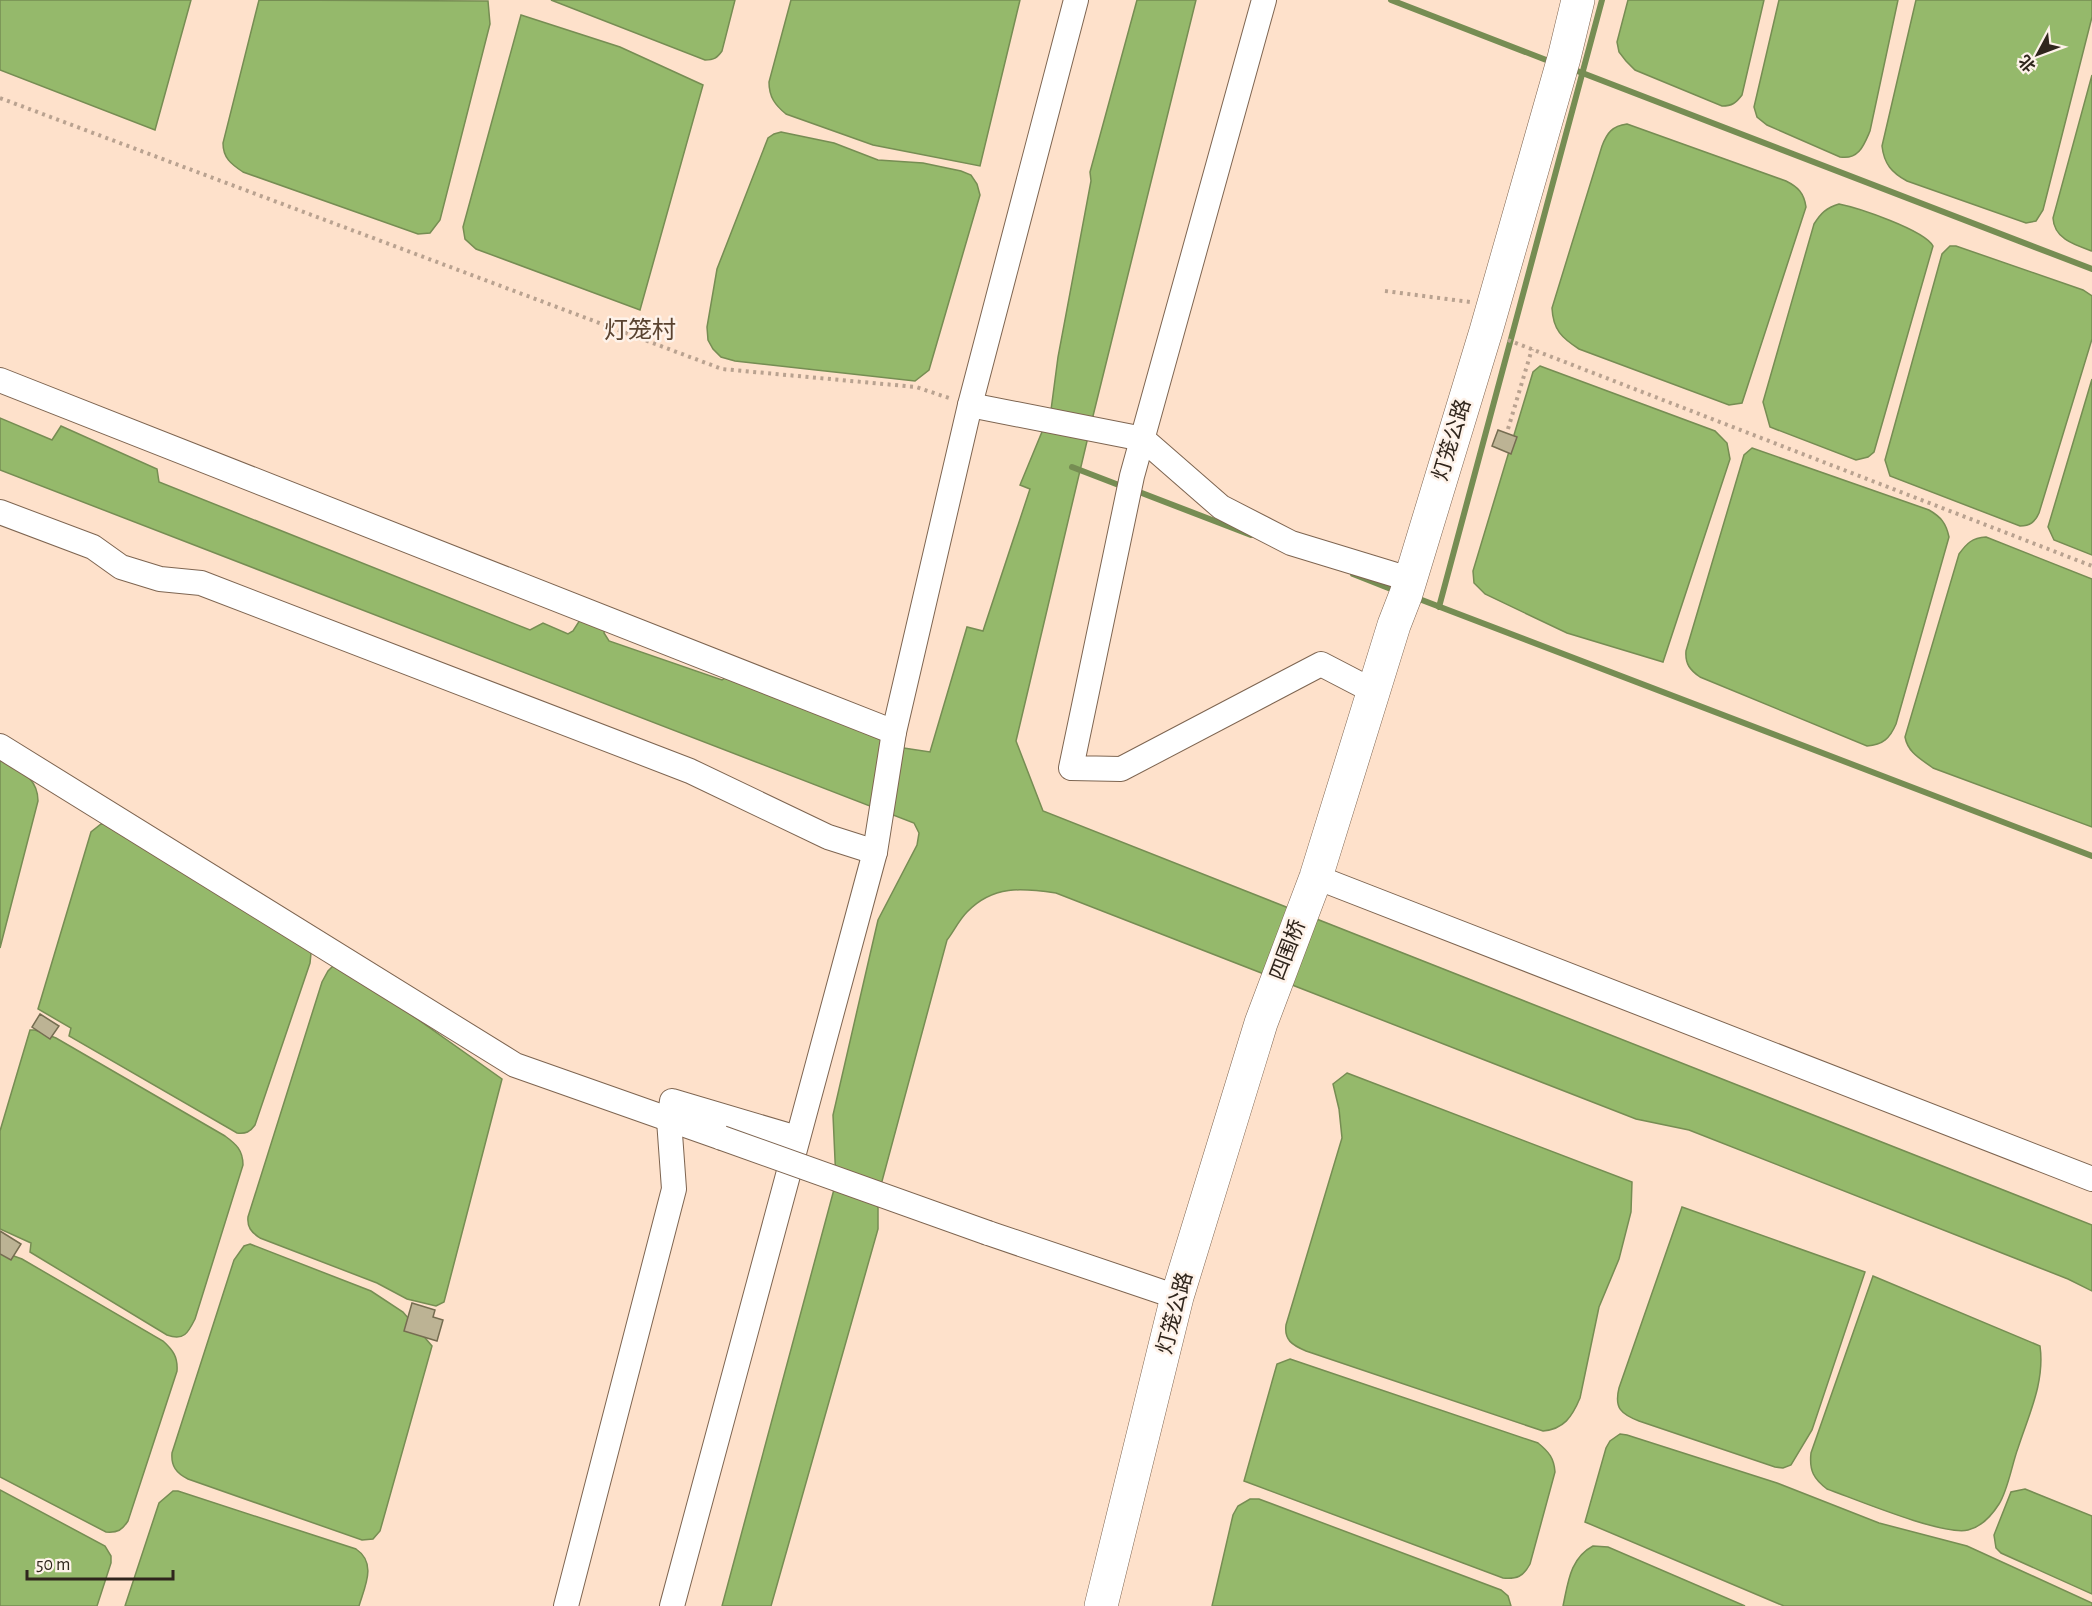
<svg xmlns="http://www.w3.org/2000/svg" width="2092" height="1606" font-family="'Alegreya Sans','Noto Sans SC',sans-serif">
	<rect width="100%" height="100%" fill="#fee1cb"/>
	<g fill="#95b96b" stroke="#768d53" stroke-width="1.5">
		<polygon points="0,0 191,0 155,130 0,70"/>
		<path d="M259,0L488,1L490,24L440,220L430,233L418,234L243,172C231,164 223,158 223,143Z"/>
		<path d="M551,0H735L722,51C717,58 714,60 705,60Z"/>
		<path d="M791,0H1020L980,166L873,145L786,114C775,105 769,97 769,82Z"/>
		<path d="M1137,0H1196L1092,420L1016,741L1043,811L2092,1225V1291L2068,1279L1689,1130L1636,1119L1056,893C1022,888 993,885 967,912C959,920 954,931 947,940L878,1196V1229L771,1606H722L836,1182L833,1115L878,920L917,845L919,833L914,823L0,470V418L52,440L61,426L157,469L159,482L530,630L543,623L568,634L573,631L587,609L606,621L604,633L609,641L722,680L730,674L897,747L930,752L967,627L983,631L1030,489L1020,485L1051,410L1058,357L1091,181L1090,172Z"/>
		<path d="M1628,0H1764L1742,95C1736,103 1732,106 1722,106L1635,70L1626,61L1619,52L1617,42Z"/>
		<path d="M1779,0H1898L1870,131C1864,145 1859,160 1840,157L1767,125L1757,117L1754,107Z"/>
		<path d="M1916,0H2092V17L2043,210L2036,221L2026,223L1907,181C1892,173 1884,164 1882,146Z"/>
		<polygon points="521,15 620,47 703,85 640,310 476,249 465,239 463,227"/>
		<path d="M2092,75V251C2075,245 2054,239 2053,218Z"/>
		<path d="M1627,124L1786,181C1798,187 1804,193 1806,207L1742,403L1729,405L1579,349C1562,338 1553,330 1552,308L1602,146C1607,133 1612,126 1627,124Z"/>
		<polygon points="781,132 834,143 878,160 923,163 961,171 971,175 977,184 980,195 929,370 915,381 735,361 721,357 713,349 708,340 707,327 717,269 768,138 774,134"/>
		<path d="M1839,204C1859,208 1924,230 1933,246L1874,452L1868,457L1856,460L1770,427L1763,402L1814,224C1821,213 1826,208 1839,204Z"/>
		<path d="M1950,246H1956L2083,290L2092,296V339L2039,513C2035,522 2030,526 2020,526L1890,476L1885,460L1942,254Z"/>
		<polygon points="1540,366 1715,431 1727,443 1730,459 1663,662 1567,633 1485,594 1474,583 1473,571 1533,372"/>
		<polygon points="2092,379 2092,555 2054,540 2048,527"/>
		<path d="M1752,448L1929,510C1941,517 1946,523 1949,537L1896,724C1890,738 1883,745 1867,746L1700,677C1690,670 1685,664 1686,651L1744,455Z"/>
		<path d="M1986,537L2092,579V827L1933,768C1921,759 1908,753 1905,737L1959,554C1967,543 1972,538 1986,537Z"/>
		<path d="M0,758C19,770 38,777 38,801L0,948Z"/>
		<path d="M101,824H108L307,944L311,953L310,963L255,1125C250,1132 246,1134 237,1133L69,1036L71,1028L38,1009L91,832Z"/>
		<path d="M333,966H340L351,972L502,1079L444,1302L436,1306L407,1299L377,1283L260,1238C251,1232 247,1227 248,1217L322,982L328,971Z"/>
		<path d="M30,1030H35L56,1038L225,1136C236,1144 243,1150 243,1165L195,1319C188,1333 184,1341 167,1335L30,1252L31,1243L0,1229V1131Z"/>
		<path d="M1347,1073L1632,1182L1631,1212L1619,1259L1599,1307L1580,1398C1572,1417 1564,1429 1543,1431L1306,1351C1292,1345 1284,1340 1286,1325L1342,1138L1339,1109L1333,1084Z"/>
		<path d="M1682,1207L1865,1272L1812,1430L1791,1465L1783,1468L1775,1467L1639,1421C1621,1414 1614,1408 1619,1388Z"/>
		<path d="M250,1244L371,1291L403,1312L432,1346L380,1531L373,1539L362,1540L188,1479C176,1473 171,1466 172,1453L234,1260L244,1246Z"/>
		<path d="M0,1251L22,1259L163,1341C173,1350 178,1357 177,1371L128,1521C122,1530 118,1533 106,1532L0,1477Z"/>
		<path d="M1873,1276L2040,1346C2045,1382 2029,1414 2018,1448C2012,1464 2008,1490 1999,1504C1992,1515 1981,1527 1968,1530C1943,1536 1855,1499 1827,1489C1814,1479 1809,1471 1811,1453Z"/>
		<path d="M1290,1359L1538,1443C1549,1452 1554,1458 1555,1472L1530,1564C1523,1577 1517,1579 1503,1578L1244,1481L1277,1364Z"/>
		<polygon points="1620,1434 1627,1435 1777,1483 1879,1523 1967,1546 2092,1603 2092,1606 1784,1606 1585,1522 1606,1448 1610,1441"/>
		<polygon points="2025,1489 2092,1516 2092,1594 2001,1553 1996,1548 1994,1535 2011,1492"/>
		<polygon points="0,1490 105,1546 111,1556 111,1563 97,1606 0,1606"/>
		<path d="M173,1491H178L356,1549C377,1563 365,1586 359,1606H125L159,1503Z"/>
		<polygon points="1250,1499 1259,1499 1501,1590 1508,1596 1511,1606 1212,1606 1233,1515 1238,1506"/>
		<path d="M1593,1546L1608,1547L1745,1606H1563C1568,1583 1570,1558 1593,1546Z"/>
	</g>
	<g fill="none" stroke-linecap="round" stroke-linejoin="round">
		<g stroke="#768d53" stroke-width="6">
			<polyline points="1391,0 1554,63"/>
			<polyline points="1572,69 2092,269"/>
			<polyline points="1072,467 1124,487"/>
			<polyline points="1134,490 1251,535"/>
			<polyline points="1353,574 1396,591"/>
			<polyline points="1414,597 2092,856"/>
			<polyline points="1439,607 1602,0"/>
		</g>
	</g>
	<g fill="#bcb394" stroke="#756d51" stroke-width="1.5">
		<polygon points="1498,430 1517,437 1511,454 1492,446"/>
		<polygon points="40,1014 59,1026 50,1039 32,1027"/>
		<polygon points="0,1231 21,1244 11,1260 0,1254"/>
		<polygon points="412,1303 435,1310 433,1317 443,1320 437,1341 404,1331"/>
	</g>
	<g fill="none" stroke-linecap="round" stroke-linejoin="round">
		<defs>
			<g id="street">
				<polyline points="1264,0 1132,476 1071,768 1121,769 1321,664 1373,691"/>
				<polyline points="0,380 894,732"/>
				<polyline points="970,405 1143,439 1221,507 1291,543 1409,579"/>
				<polyline points="0,512 93,547 121,567 160,579 201,583 690,771 828,837 875,852"/>
				<polyline points="0,746 515,1065 722,1138"/>
				<polyline points="1316,877 2092,1179"/>
				<polyline points="988,1233 1177,1297"/>
				<polyline points="566,1606 674,1189 669,1120 672,1101 797,1138"/>
				<polyline points="672,1606 875,852 894,732 970,405 1076,0"/>
			</g>
			<polyline id="secondary" points="1101,1606 1177,1297 1261,1023 1316,877 1394,625 1406,594 1486,331 1564,58 1578,0"/>
		</defs>
		<use href="#street" stroke="#7e6551" stroke-width="26"/>
		<use href="#secondary" stroke="#7e6551" stroke-width="34"/>
		<g stroke="#b9a290" stroke-width="4" stroke-dasharray="3 4.5" stroke-linecap="butt">
			<polyline points="0,98 722,369 916,387 952,399"/>
			<polyline points="1385,291 1470,302"/>
			<polyline points="1508,340 2092,566"/>
			<polyline points="1508,429 1532,349"/>
		</g>
		<use href="#street" stroke="#fff" stroke-width="24"/>
		<use href="#secondary" stroke="#fff" stroke-width="33"/>
		<defs>
			<polyline id="street-bridge" points="722,1138 988,1233"/>
		</defs>
		<use href="#street-bridge" stroke="#7e6551" stroke-width="26" stroke-linecap="butt"/>
		<use href="#street-bridge" stroke="#fff" stroke-width="24"/>
	</g>
	<g text-anchor="middle" dominant-baseline="central" stroke-width="5" stroke-linejoin="round" paint-order="stroke">
		<g font-size="21" fill="#2f251c" stroke="#fef2e9">
			<text transform="translate(1452 440) rotate(-73)">灯笼公路</text>
			<text transform="translate(1288 950) rotate(-69)">四围桥</text>
			<text transform="translate(1175 1313) rotate(-75)">灯笼公路</text>
		</g>
		<g font-size="24" fill="#5a4330" stroke="#fef2e9">
			<text x="640" y="331">灯笼村</text>
		</g>
	</g>
	<g transform="translate(2038 54) rotate(229)" stroke="#fef2e9" stroke-width="4.5" paint-order="stroke">
	<path d="M0-4.5L10 22L0 15L-10 22Z" fill="#2f251c"/>
	<text y="-9" font-size="16" font-weight="bold" text-anchor="middle" fill="#2f251c">北</text>
	</g>
	<path d="M27 1570v9h146v-9" fill="none" stroke="#2f251c" stroke-width="3"/>
	<text x="36" y="1570" font-size="18" fill="#2f251c" stroke="#fef2e9" stroke-width="4.5" paint-order="stroke">50 m</text>
</svg>
